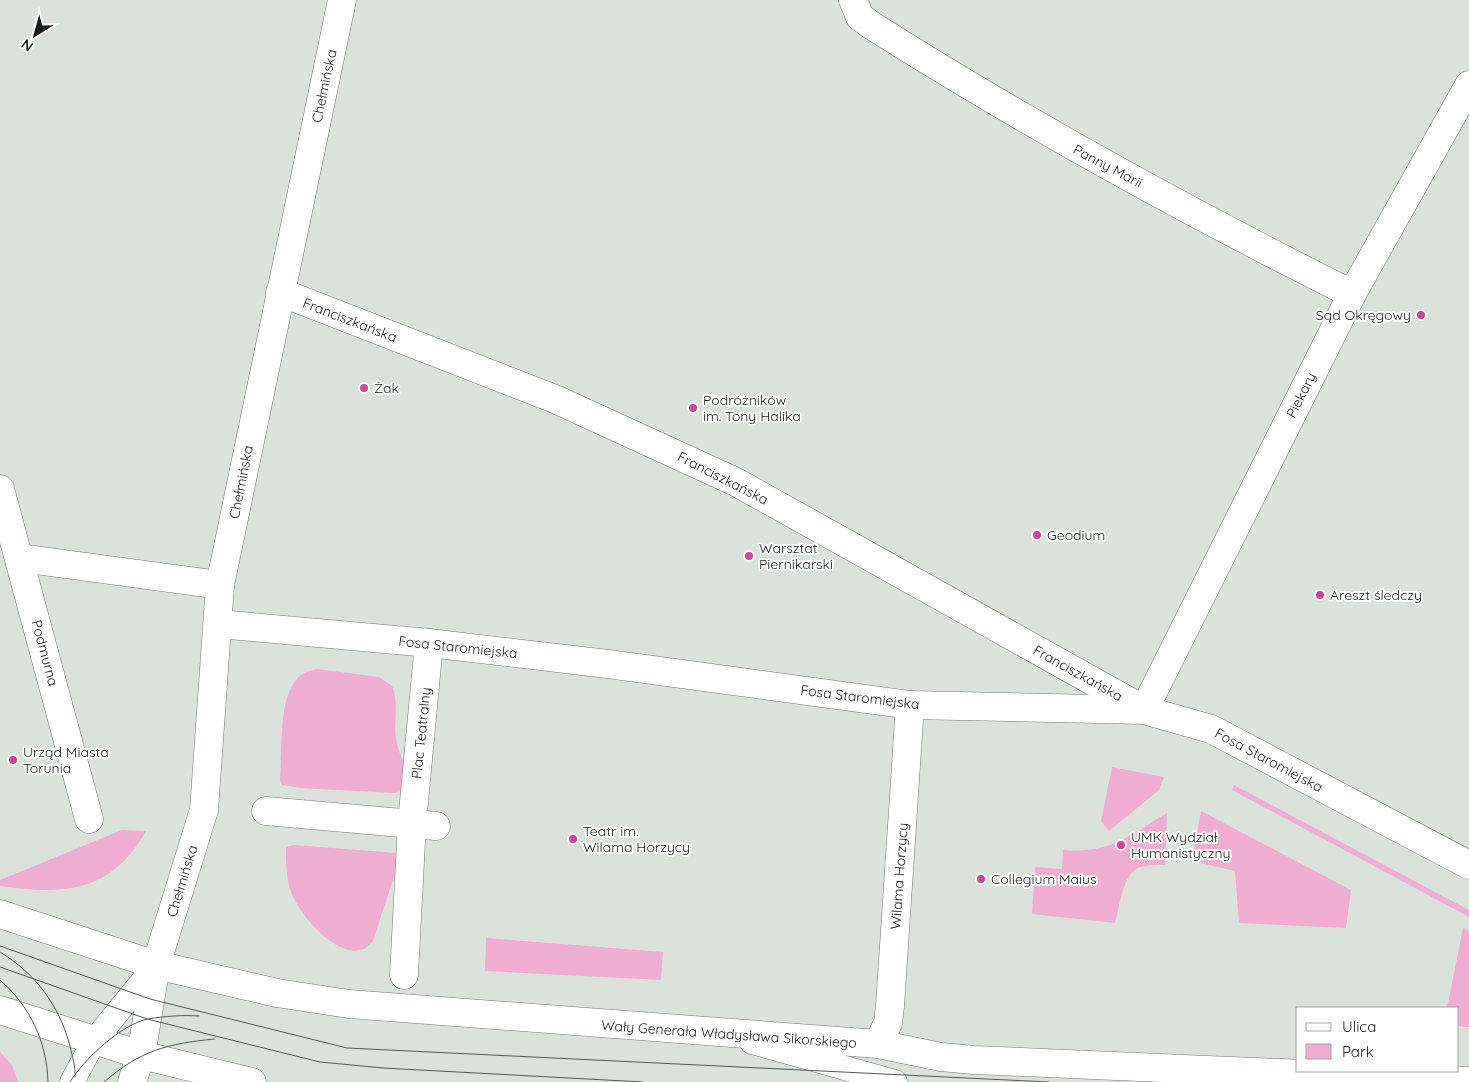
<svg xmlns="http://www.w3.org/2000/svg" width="1469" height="1082" font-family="Quicksand,sans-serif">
	<rect width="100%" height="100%" fill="#dbe2dc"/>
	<g fill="#efadd1">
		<path d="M317,669L379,677L392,686C400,704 392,725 397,744C401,760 411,774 407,789L395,793L300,788L282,785L280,780C282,754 279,703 294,683C299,674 307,671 317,669Z"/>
		<polygon points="1112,767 1164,777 1159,790 1109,831 1101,821"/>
		<polygon points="1234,785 1469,910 1469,917 1232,790"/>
		<polygon points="1201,811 1351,890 1346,928 1239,923 1235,871 1192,861"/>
		<path d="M1167,813L1165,865C1157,865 1148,865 1141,867C1122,872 1120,907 1115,923L1032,914L1035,867L1062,869L1063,850C1110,854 1129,836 1167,813Z"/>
		<path d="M122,830L146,831C111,893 64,895 0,886V880Z"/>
		<path d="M294,845L397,853L400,858L373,941C348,974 297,914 290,889C286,875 286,861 286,847Z"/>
		<polygon points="1463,928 1469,931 1469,1027 1458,1026 1458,1008 1447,1008"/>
		<polygon points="486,938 663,952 661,980 485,971"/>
		<polygon points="0,1052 12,1065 18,1082 0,1082"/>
	</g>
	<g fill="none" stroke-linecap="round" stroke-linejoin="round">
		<defs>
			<g id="service">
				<polyline points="752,1042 895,1082"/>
				<polyline points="72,1082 94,1041 156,965"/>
			</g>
			<g id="pedestrian">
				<polyline points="853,0 860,17 871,25"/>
				<polyline points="266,811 436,826"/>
				<polyline points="404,975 412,823 429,643"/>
			</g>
			<g id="minor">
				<path d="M871,25C1026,123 1188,212 1352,294"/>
				<polyline points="280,292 555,399 736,482 1139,707"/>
				<polyline points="0,489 89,819"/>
				<polyline points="20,558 220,585"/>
				<polyline points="218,624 429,643 608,664 910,705 1144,710 1211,729 1469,865"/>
				<polyline points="1144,710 1352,294 1469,85"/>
				<polyline points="156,965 204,810 220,585 342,0"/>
				<polyline points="878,1044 888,1023 890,1006 910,705"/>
			</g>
			<g id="tertiary">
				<polyline points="0,914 156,965 277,993 349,1004 878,1044 941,1057 974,1060 1469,1081"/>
				<polyline points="0,1010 141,1055 252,1082"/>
				<polyline points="132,1082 141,1055 156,965"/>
			</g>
		</defs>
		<use href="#service" stroke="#6f756f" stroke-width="25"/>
		<use href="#pedestrian" stroke="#6f756f" stroke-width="29"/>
		<use href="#minor" stroke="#6f756f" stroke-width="29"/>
		<use href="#tertiary" stroke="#6f756f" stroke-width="29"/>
		<use href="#service" stroke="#fff" stroke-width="24"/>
		<use href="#pedestrian" stroke="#fff" stroke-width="28"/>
		<use href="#minor" stroke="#fff" stroke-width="28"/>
		<use href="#tertiary" stroke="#fff" stroke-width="28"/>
		<g stroke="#535754" stroke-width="1">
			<polyline points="0,946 150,999 347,1048 1049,1082"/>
			<path d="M0,952C36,974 59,1005 70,1046C72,1056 76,1067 75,1077"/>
			<polyline points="0,967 147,1019 320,1062 383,1068 643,1082"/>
			<path d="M0,980C30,1006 47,1042 48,1082"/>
			<path d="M70,1082C84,1059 122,1024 148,1019C165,1016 183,1015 199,1016"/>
			<path d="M104,1082C141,1050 167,1044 214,1039"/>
		</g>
	</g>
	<g fill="#c64896" stroke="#fff" stroke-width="2">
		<circle cx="1421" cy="315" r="5"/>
		<circle cx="364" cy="388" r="5"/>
		<circle cx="693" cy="408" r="5"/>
		<circle cx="1037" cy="535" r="5"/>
		<circle cx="749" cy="556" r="5"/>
		<circle cx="1320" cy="595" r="5"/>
		<circle cx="13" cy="760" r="5"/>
		<circle cx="573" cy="839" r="5"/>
		<circle cx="1121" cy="845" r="5"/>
		<circle cx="981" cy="879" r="5"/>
	</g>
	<g text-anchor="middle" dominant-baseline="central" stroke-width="4" stroke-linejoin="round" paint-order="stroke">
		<g font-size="14" fill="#191c1a" stroke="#fff">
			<text transform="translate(324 86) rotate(-78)">Chełmińska</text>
			<text transform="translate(1108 166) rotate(28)">Panny Marii</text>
			<text transform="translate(350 320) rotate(21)">Franciszkańska</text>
			<text transform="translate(1301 395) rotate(-63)">Piekary</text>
			<text transform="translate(723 478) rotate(27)">Franciszkańska</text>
			<text transform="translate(241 482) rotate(-79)">Chełmińska</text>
			<text transform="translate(458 647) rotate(6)">Fosa Staromiejska</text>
			<text transform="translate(45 653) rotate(75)">Podmurna</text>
			<text transform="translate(1078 673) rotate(29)">Franciszkańska</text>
			<text transform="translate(860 697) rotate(7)">Fosa Staromiejska</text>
			<text transform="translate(421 733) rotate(-84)">Plac Teatralny</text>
			<text transform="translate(1269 760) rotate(28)">Fosa Staromiejska</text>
			<text transform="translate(899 876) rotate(-86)">Wilama Horzycy</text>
			<text transform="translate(182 881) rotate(-73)">Chełmińska</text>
			<text transform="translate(729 1034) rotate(4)">Wały Generała Władysława Sikorskiego</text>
		</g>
		<g font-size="14" fill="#191c1a" stroke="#fff" text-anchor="start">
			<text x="1411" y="315" text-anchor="end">Sąd Okręgowy</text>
			<text x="374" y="388">Żak</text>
			<text x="703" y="400">Podróżników<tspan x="703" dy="16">im. Tony Halika</tspan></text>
			<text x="1047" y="535">Geodium</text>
			<text x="759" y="548">Warsztat<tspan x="759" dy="16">Piernikarski</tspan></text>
			<text x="1330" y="595">Areszt śledczy</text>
			<text x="23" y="752">Urząd Miasta<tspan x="23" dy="16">Torunia</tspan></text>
			<text x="583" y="831">Teatr im.<tspan x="583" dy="16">Wilama Horzycy</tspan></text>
			<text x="1131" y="837">UMK Wydział<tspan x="1131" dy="16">Humanistyczny</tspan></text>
			<text x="991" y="879">Collegium Maius</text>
		</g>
	</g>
	<rect x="1296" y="1007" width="162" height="65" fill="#ffffff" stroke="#a3a4a3"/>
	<rect x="1306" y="1023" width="25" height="8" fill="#ffffff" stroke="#a3a4a3"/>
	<text x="1342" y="1032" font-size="15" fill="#191c1a">Ulica</text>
	<rect x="1306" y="1044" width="25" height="15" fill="#efadd1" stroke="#a3a4a3"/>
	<text x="1342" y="1057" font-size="15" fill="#191c1a">Park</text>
	<g transform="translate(35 35) rotate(217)" stroke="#ffffff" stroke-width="4" paint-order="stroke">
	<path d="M0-4L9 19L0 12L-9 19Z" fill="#191c1a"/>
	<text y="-8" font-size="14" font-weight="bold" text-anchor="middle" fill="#191c1a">N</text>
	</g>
</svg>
